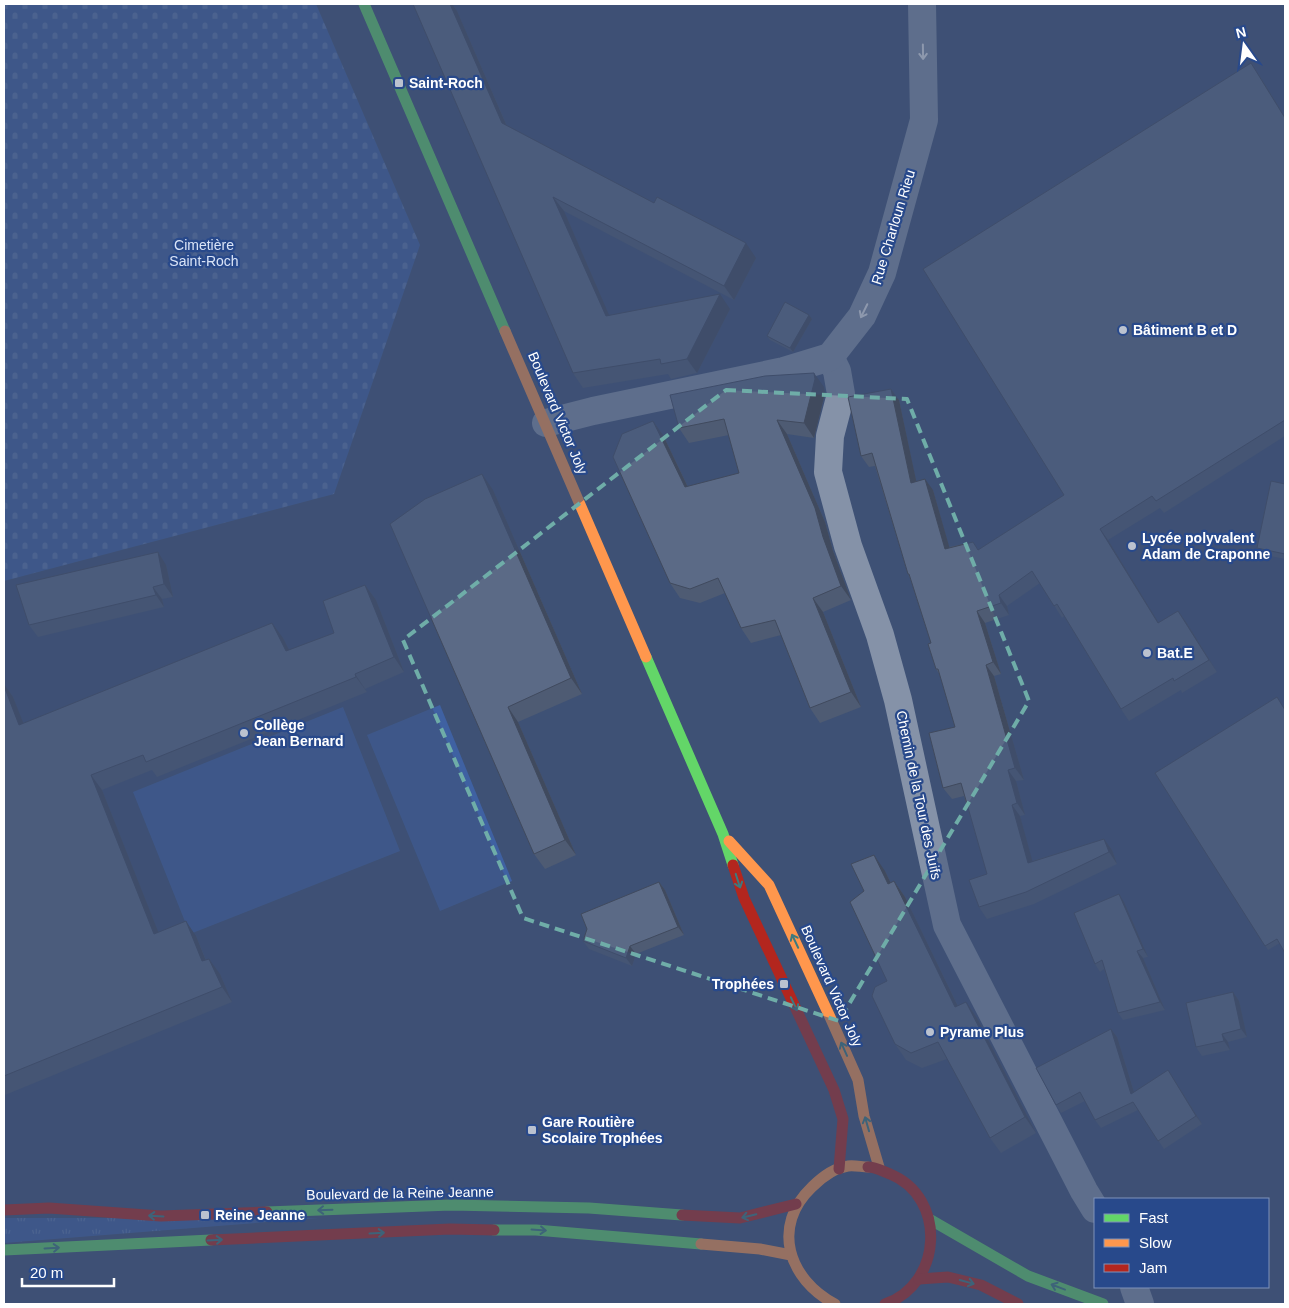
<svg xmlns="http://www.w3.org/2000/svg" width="1289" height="1308" font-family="Arial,sans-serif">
	<defs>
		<pattern id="grass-tufts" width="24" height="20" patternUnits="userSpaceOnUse" patternTransform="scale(1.25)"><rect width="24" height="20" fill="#3f61a2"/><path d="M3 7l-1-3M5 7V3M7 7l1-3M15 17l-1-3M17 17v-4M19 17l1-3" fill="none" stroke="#5c79b0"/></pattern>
		<pattern id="cemetery-stones" width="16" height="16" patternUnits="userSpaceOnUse" patternTransform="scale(1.25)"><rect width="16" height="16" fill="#3f61a2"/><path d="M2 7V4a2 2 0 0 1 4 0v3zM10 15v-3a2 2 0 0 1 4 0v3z" fill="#5c79b0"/></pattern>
	</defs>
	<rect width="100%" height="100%" fill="#3e5175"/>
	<polygon fill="url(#grass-tufts)" points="4,1218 318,1218 4,1243"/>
	<polygon fill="url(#cemetery-stones)" points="4,4 316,4 420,245 334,494 4,581"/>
	<g fill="#3f61a2">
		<polygon points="440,705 512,881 440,911 367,735"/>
		<polygon points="343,707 400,851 190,934 133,792"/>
	</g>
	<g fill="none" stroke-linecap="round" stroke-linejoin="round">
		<g stroke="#8592a8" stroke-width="28">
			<polyline points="830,357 837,371 841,394 830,436 828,472 848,546 880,635 898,700 947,925 1084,1191 1095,1209"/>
			<polyline points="546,423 593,411 784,371 830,357 862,316 882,273 924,120 922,4"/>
			<polyline points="1134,1287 1140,1304"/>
		</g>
		<g stroke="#63d668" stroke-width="11">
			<polyline points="364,4 505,331"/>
			<polyline points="646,657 723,834 733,865"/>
			<polyline points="267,1212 451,1205 589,1208 682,1215"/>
			<polyline points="931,1220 1028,1276 1103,1304"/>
			<polyline points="494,1230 536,1230 701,1244"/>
			<polyline points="4,1250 211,1240"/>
		</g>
		<g stroke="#ff974d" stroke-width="11">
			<polyline points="505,331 646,657"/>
			<polyline points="729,841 769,885 830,1017 858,1080 864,1116 879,1167"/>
			<polyline points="701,1244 760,1249 791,1255"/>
			<path d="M835,1304C788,1279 771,1226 812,1187C822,1177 834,1168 848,1166C854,1165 862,1167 868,1167"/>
		</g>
		<g stroke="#b3261e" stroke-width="11">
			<polyline points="733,865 744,898 834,1090 843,1119 839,1169"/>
			<path d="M868,1167C876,1167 882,1171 890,1174C947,1197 943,1284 885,1304"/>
			<polyline points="4,1210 49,1208 161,1216 267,1212"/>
			<polyline points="682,1215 740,1218 796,1204"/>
			<polyline points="211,1240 450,1229 494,1230"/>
			<polyline points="919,1279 948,1277 981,1285 1018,1304"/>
		</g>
	</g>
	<g fill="#4e5b73">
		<polygon points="413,4 452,4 457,11 507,126 756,258 734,300 564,211 609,316 730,309 697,373 671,379 668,374 583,388 573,373"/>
		<polygon points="1259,75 1285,117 1285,436 1164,513 1160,508 1108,540 1158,623 1178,611 1186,622 1217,672 1182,693 1181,690 1129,721 1121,709 1064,616 1062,618 1040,583 1007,606 1009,615 985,623 1001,674 994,676 1024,780 1016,781 1025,815 1020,816 1032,861 1104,839 1112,850 1117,864 1034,904 987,919 979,907 987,874 964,796 952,799 943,788 955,727 940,675 936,669 931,643 910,578 908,574 875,466 869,467 861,456 891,389 899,400 916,481 933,490 949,547 973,542 978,550 1064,495"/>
		<polygon points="809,315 812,319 793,352 770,340 767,336"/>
		<polygon points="824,387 825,393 814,438 787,434 825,522 833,551 851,600 823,612 861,707 820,723 810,708 781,635 751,643 741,628 725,593 700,603 680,598 670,583 653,421 663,435 688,487 739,473 729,435 689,443 679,428"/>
		<polygon points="1285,484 1285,559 1260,554 1257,548"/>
		<polygon points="493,490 582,694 518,722 576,855 545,869 534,854 390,524"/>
		<polygon points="166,565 173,597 162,599 164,607 38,637 29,625"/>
		<polygon points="365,585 376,600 404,672 365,689 367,692 157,777 152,770 102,790 158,932 196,936 206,960 220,974 232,1002 5,1095 4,1093 4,684 13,697 23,723 283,638 289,650 334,633"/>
		<polygon points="1277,697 1280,943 1268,950 1155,773"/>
		<polygon points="885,871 891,883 894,881 905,897 958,1006 966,1002 977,1018 1036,1133 1001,1153 990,1138 947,1059 922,1068 906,1060 895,1044 887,981 864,891"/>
		<polygon points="659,882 665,890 684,935 636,954 632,966 589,949 583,941"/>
		<polygon points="1124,902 1148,957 1143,958 1165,1010 1123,1020 1118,1013 1104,969 1100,972 1095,964"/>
		<polygon points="1233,992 1239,1001 1247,1037 1228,1042 1230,1050 1202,1056 1196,1047"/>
		<polygon points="1111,1029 1117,1037 1134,1092 1173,1078 1202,1124 1164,1149 1138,1110 1101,1128 1095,1120 1085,1101 1061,1113 1056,1105"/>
	</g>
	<g fill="#404a5e">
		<polygon points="450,4 452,4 457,11 512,138 502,123"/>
		<polygon points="1251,63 1285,117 1285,118"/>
		<polygon points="553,197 564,211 616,331 606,316"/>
		<polygon points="746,243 756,258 734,300 724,286"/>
		<polygon points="720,294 730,309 697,373 687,359"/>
		<polygon points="809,315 812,319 793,352 790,348"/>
		<polygon points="814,373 824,387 825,393 814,438 804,423"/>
		<polygon points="891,389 899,400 919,494 911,483"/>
		<polygon points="777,420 787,434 825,522 833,551 851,600 841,586"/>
		<polygon points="653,421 663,435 695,502 685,487"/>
		<polygon points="482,474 493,490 582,694 571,678"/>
		<polygon points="925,479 933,490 953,560 945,549"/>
		<polygon points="1100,529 1108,540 1166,635 1158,623"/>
		<polygon points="158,552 166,565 173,597 164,584"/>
		<polygon points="365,585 376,600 404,672 394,657"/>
		<polygon points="153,587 162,599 164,607 156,595"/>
		<polygon points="999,595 1007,606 1009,615 1001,603"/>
		<polygon points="813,598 823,612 861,707 851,692"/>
		<polygon points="977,611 985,623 1001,674 993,662"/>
		<polygon points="1178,611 1186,622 1217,672 1209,660"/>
		<polygon points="272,623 283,638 297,666 286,651"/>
		<polygon points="986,665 994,676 1024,780 1015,768"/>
		<polygon points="355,674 367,692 356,677"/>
		<polygon points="4,684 13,697 30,740 19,725 4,686"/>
		<polygon points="508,707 518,722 576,855 565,840"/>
		<polygon points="1008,770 1016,781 1025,815 1017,803"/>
		<polygon points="91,775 102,790 165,949 154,934"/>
		<polygon points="1012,805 1020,816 1036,874 1028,863"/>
		<polygon points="1104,839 1112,850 1117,864 1109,852"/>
		<polygon points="874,855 885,871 899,900 888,884"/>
		<polygon points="894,881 905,897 966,1023 955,1007"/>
		<polygon points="659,882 665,890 684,935 678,927"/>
		<polygon points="1119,894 1124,902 1148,957 1143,949"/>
		<polygon points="186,921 196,936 212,976 202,961"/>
		<polygon points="630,946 636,954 632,966 626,958"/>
		<polygon points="1137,951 1143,958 1165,1010 1160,1002"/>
		<polygon points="209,959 220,974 232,1002 222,987"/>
		<polygon points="1233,992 1239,1001 1247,1037 1241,1029"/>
		<polygon points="966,1002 977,1018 1036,1133 1025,1117"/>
		<polygon points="1111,1029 1117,1037 1137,1102 1131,1094"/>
		<polygon points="1222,1034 1228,1042 1230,1050 1224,1041"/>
		<polygon points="1168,1070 1173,1078 1202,1124 1196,1116"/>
	</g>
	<g fill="#5b6a86" stroke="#404a5e">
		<polygon points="413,4 450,4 502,123 654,203 657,197 746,243 724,286 553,197 606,316 720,294 687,359 661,364 660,359 573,373"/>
		<polygon points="1251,63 1285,118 1285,420 1156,501 1152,496 1100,529 1158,623 1178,611 1209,660 1174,681 1173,678 1121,709 1057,604 1054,606 1032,571 999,595 1001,603 977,611 993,662 986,665 1015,768 1008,770 1017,803 1012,805 1028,863 1104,839 1109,852 1026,892 979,907 969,880 987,874 961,783 943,788 929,733 955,727 938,669 936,669 928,644 931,643 909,574 908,574 872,453 861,456 848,397 891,389 911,483 925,479 945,549 973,542 978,550 1064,495 923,269"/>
		<polygon points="785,302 809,315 790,348 767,336"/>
		<polygon points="814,373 815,379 804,423 777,420 815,508 823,537 841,586 813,598 851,692 810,708 775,620 741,628 718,578 690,589 670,583 613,457 622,434 653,421 685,487 739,473 724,419 679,428 670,395 765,376"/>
		<polygon points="482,474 571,678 508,707 565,840 534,854 390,524 425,499"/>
		<polygon points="1271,481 1285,484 1285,554 1257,548"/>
		<polygon points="158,552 164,584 153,587 156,595 29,625 16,585"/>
		<polygon points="365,585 394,657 355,674 356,677 146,762 143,755 91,775 154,934 186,921 202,961 209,959 222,987 4,1076 4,686 19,725 272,623 286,651 334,633 323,601"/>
		<polygon points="1277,697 1285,710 1285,953 1277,939 1265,946 1155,773"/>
		<polygon points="874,855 888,884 894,881 955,1007 966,1002 1025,1117 990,1138 938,1042 911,1053 895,1044 872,996 875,987 887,981 850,902 864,891 851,864"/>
		<polygon points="659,882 678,927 630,946 626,958 583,941 587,929 581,914"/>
		<polygon points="1119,894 1143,949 1137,951 1160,1002 1118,1013 1102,960 1095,964 1074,913"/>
		<polygon points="1233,992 1241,1029 1222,1034 1224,1041 1196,1047 1186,1003"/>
		<polygon points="1111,1029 1131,1094 1168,1070 1196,1116 1158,1141 1133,1102 1095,1120 1080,1092 1056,1105 1036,1068"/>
	</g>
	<defs><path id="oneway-shaft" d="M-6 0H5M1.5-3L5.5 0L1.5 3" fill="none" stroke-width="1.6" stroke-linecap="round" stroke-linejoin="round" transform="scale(1.25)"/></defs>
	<g stroke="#edeff2">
		<use href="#oneway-shaft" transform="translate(923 52) rotate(89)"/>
		<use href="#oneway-shaft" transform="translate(864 311) rotate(116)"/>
	</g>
	<g stroke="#3d7a7f">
		<use href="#oneway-shaft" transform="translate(738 881) rotate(72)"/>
		<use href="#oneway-shaft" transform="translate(795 941) rotate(-115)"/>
		<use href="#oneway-shaft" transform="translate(794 1004) rotate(65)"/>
		<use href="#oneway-shaft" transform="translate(844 1049) rotate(-114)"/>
		<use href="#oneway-shaft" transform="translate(867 1124) rotate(-106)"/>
		<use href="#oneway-shaft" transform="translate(325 1210) rotate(178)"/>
		<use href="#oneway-shaft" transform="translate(156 1216) rotate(-177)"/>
		<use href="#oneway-shaft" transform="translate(749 1216) rotate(167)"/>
		<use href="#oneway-shaft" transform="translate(539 1230) rotate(4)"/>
		<use href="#oneway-shaft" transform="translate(377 1233) rotate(-3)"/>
		<use href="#oneway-shaft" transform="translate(215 1240) rotate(-3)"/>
		<use href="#oneway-shaft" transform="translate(52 1248) rotate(-3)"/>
		<use href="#oneway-shaft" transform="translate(967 1282) rotate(15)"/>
		<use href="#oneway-shaft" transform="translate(1058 1287) rotate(-159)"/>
	</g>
	<path d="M0 0H1289V1308H0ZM726,390L907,399L1029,701L839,1021L523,918L403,640Z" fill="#3e5175" fill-opacity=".55" fill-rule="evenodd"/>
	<path fill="none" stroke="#6fada8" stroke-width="4" stroke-dasharray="10 6" stroke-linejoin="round" d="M726,390L907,399L1029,701L839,1021L523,918L403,640Z"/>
	<g fill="#bbc2cf" stroke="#28498b" stroke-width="2">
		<rect x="394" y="78" width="10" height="10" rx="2.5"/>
		<circle cx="1123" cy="330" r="5"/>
		<circle cx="1132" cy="546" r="5"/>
		<circle cx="1147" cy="653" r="5"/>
		<circle cx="244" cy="733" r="5"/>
		<rect x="779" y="979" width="10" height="10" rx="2.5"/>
		<circle cx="930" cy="1032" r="5"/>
		<rect x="527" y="1125" width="10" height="10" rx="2.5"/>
		<rect x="200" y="1210" width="10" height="10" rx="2.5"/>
	</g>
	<g text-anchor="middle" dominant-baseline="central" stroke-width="4.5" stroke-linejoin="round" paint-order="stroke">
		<g font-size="14" font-weight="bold" fill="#fff" stroke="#28498b" text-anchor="start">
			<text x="409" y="83">Saint-Roch</text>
			<text x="1133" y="330">Bâtiment B et D</text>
			<text x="1142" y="538">Lycée polyvalent<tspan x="1142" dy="16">Adam de Craponne</tspan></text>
			<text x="1157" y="653">Bat.E</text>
			<text x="254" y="725">Collège<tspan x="254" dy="16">Jean Bernard</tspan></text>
			<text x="774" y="984" text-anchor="end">Trophées</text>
			<text x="940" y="1032">Pyrame Plus</text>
			<text x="542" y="1122">Gare Routière<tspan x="542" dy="16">Scolaire Trophées</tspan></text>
			<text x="215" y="1215">Reine Jeanne</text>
		</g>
		<g font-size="14" fill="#fff" stroke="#28498b">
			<text transform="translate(893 227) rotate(-73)">Rue Charloun Rieu</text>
			<text transform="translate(558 413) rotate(67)">Boulevard Victor Joly</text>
			<text transform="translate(919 795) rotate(78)">Chemin de la Tour des Juifs</text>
			<text transform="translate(832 986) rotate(66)">Boulevard Victor Joly</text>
			<text transform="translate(400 1193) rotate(-1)">Boulevard de la Reine Jeanne</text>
		</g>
		<g font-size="14" fill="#dae4f7" stroke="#28498b">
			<text x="204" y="245">Cimetière<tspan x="204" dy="16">Saint-Roch</tspan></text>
		</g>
	</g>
	<rect width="1289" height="1308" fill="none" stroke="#ffffff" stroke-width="10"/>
	<rect x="1094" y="1198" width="175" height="90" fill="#28498b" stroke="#7e92b9"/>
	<rect x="1104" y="1214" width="25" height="8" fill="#63d668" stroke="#7e92b9"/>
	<text x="1139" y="1223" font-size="15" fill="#ffffff">Fast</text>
	<rect x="1104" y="1239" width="25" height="8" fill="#ff974d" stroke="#7e92b9"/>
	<text x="1139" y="1248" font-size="15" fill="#ffffff">Slow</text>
	<rect x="1104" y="1264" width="25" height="8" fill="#b3261e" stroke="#7e92b9"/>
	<text x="1139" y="1273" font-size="15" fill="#ffffff">Jam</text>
	<g transform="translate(1244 45) rotate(346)" stroke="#28498b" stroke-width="4" paint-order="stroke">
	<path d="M0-4L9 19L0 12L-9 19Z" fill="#ffffff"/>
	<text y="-8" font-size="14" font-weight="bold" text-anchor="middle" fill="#ffffff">N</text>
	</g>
	<path d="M22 1278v8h92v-8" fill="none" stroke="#ffffff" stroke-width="2.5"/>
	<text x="30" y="1278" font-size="15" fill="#ffffff" stroke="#28498b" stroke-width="4" paint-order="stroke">20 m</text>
</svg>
